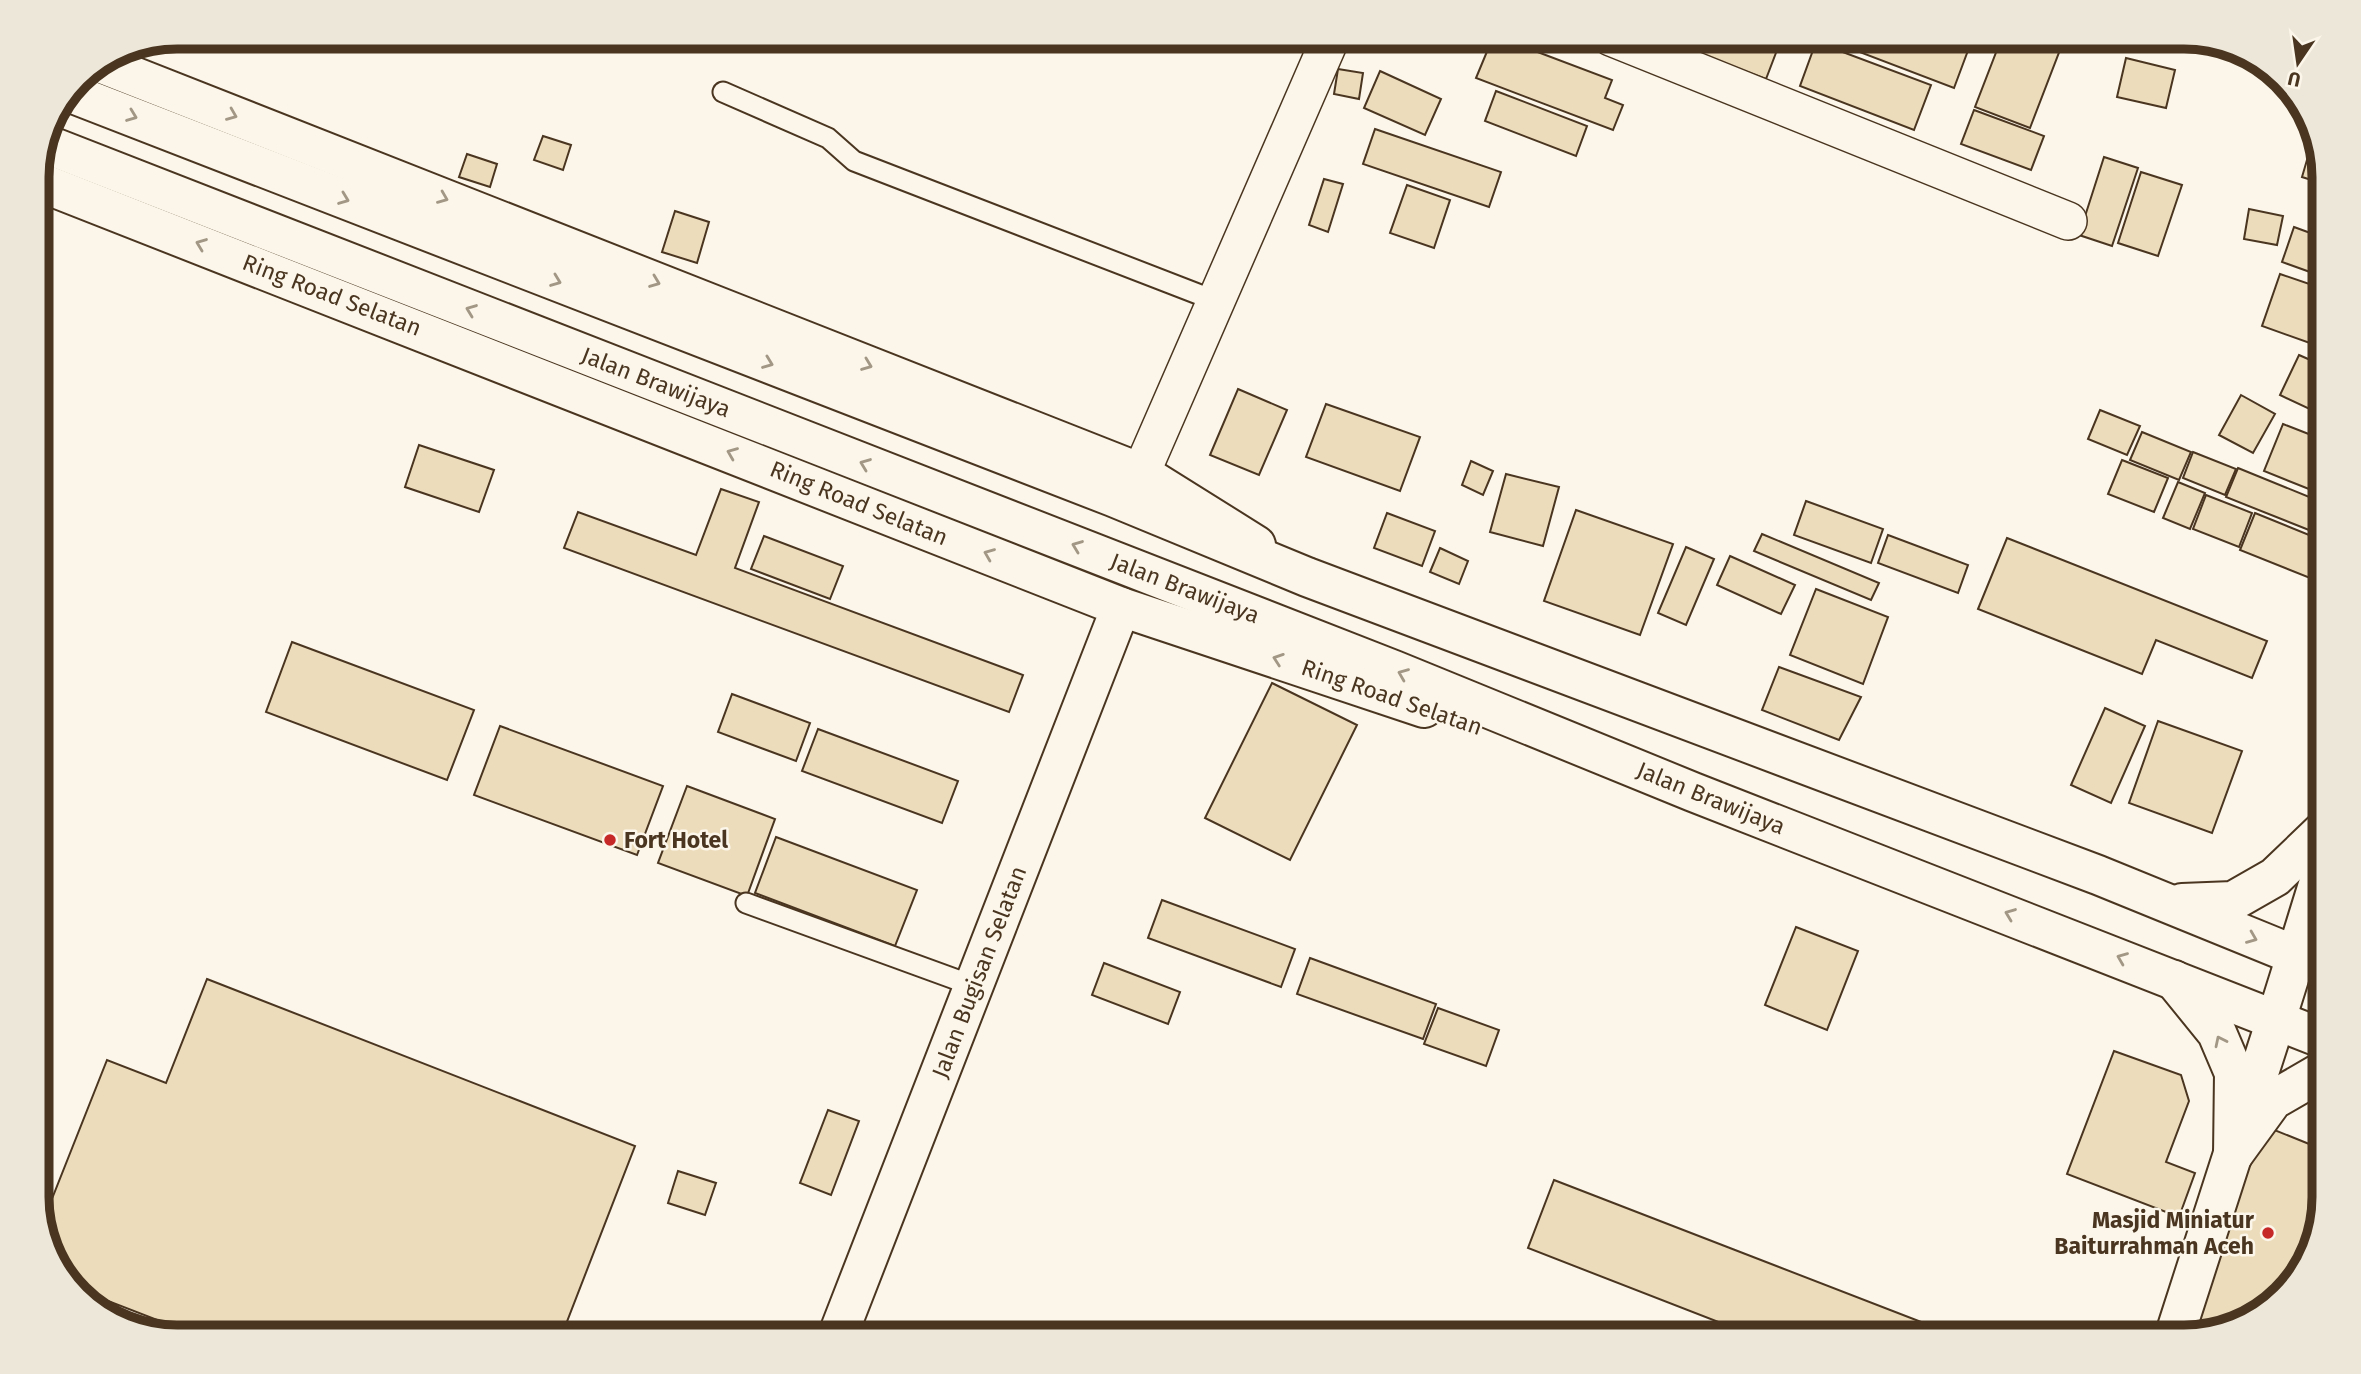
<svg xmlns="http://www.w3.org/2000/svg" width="2361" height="1374" font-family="'Fira Sans',sans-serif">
	<rect width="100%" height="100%" fill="#fbf6e9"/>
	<g fill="#ecdcbc" stroke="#4a3520" stroke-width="2">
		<polygon points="1493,37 1498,37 1612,80 1605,98 1623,105 1613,130 1476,78"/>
		<polygon points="1705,37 1782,37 1766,79 1698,54"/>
		<polygon points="1829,37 1973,37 1954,88 1828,40"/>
		<polygon points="2002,37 2048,37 2063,42 2030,128 1975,107"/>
		<polygon points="1816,42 1931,85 1914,130 1800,86"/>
		<polygon points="2126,58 2175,70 2166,108 2117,97"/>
		<polygon points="1338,69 1363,73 1359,99 1334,94"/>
		<polygon points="1380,71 1441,99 1425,135 1364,108"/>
		<polygon points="1496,91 1587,126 1576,156 1485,121"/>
		<polygon points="1974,110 2044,136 2031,170 1961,144"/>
		<polygon points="1375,129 1501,172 1489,207 1363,164"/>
		<polygon points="543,136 571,145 563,170 534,160"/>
		<polygon points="2314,136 2324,168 2324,184 2302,177"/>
		<polygon points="467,154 497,164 490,187 459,177"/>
		<polygon points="2104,157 2138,168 2112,246 2079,235"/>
		<polygon points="2141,172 2182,185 2158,256 2118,243"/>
		<polygon points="1324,179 1343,184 1328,232 1309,225"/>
		<polygon points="1407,185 1450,200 1434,248 1390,233"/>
		<polygon points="2249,209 2283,216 2277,245 2244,239"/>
		<polygon points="675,211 709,222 697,263 662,252"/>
		<polygon points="2294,227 2324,238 2324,277 2282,262"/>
		<polygon points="2280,274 2324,289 2324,348 2262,326"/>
		<polygon points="2299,355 2324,366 2324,395 2316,412 2280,395"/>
		<polygon points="1238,389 1287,410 1259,475 1210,455"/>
		<polygon points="2241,395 2275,414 2253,453 2219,435"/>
		<polygon points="1326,404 1420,437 1400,491 1306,457"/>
		<polygon points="2100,410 2140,426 2127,455 2088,439"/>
		<polygon points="2283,424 2324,440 2324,495 2264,471"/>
		<polygon points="2142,432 2191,452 2179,480 2130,460"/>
		<polygon points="419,445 494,470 479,512 405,487"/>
		<polygon points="2193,452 2236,469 2225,495 2183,478"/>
		<polygon points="2122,460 2168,478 2154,512 2108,494"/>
		<polygon points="1471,461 1493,471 1483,495 1462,485"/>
		<polygon points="2238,468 2324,503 2324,536 2226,497"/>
		<polygon points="1506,474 1559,487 1543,546 1490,532"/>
		<polygon points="2178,482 2205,493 2190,529 2163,518"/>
		<polygon points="721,489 759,502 735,568 1023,675 1009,712 564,548 578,512 696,555"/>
		<polygon points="2206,495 2252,513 2239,547 2193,529"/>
		<polygon points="1806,501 1883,529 1871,563 1794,535"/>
		<polygon points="1576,510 1673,544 1640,635 1544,601"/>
		<polygon points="1387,513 1435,531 1422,566 1374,548"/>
		<polygon points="2255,513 2324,541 2310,578 2240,550"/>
		<polygon points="1762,534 1879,583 1871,600 1754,551"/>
		<polygon points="1888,535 1968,565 1958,593 1878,563"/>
		<polygon points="764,536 843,566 830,599 751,569"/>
		<polygon points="2007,538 2267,641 2252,678 2156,640 2142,674 1978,609"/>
		<polygon points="1686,547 1714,559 1686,625 1658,613"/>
		<polygon points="1440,548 1468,561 1459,584 1430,572"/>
		<polygon points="1730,556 1795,585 1781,614 1717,585"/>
		<polygon points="1816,589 1888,617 1863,684 1790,655"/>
		<polygon points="292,642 474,710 447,780 266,712"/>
		<polygon points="1779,667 1861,697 1839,740 1762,710"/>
		<polygon points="1272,683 1357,725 1290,860 1205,818"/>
		<polygon points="732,694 810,723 796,761 718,732"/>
		<polygon points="2105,708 2145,726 2111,803 2071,785"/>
		<polygon points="2158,721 2242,751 2212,833 2129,803"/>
		<polygon points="500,726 663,786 637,855 474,795"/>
		<polygon points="818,729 958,781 942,823 802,771"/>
		<polygon points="687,786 775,819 747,896 658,863"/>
		<polygon points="776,837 917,890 895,946 755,893"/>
		<polygon points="1162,900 1295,949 1281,987 1148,938"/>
		<polygon points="1796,927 1858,951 1827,1030 1765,1005"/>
		<polygon points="1310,958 1436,1004 1423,1039 1297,994"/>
		<polygon points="1104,963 1180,992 1168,1024 1092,995"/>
		<polygon points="207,979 635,1146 561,1337 201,1337 77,1289 56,1268 42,1224 107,1060 166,1083"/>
		<polygon points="1438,1008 1499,1030 1486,1066 1424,1044"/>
		<polygon points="2114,1051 2181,1075 2189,1101 2166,1162 2195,1173 2179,1217 2067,1174"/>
		<polygon points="828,1110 859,1121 831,1195 800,1183"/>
		<polygon points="2257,1123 2324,1150 2324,1198 2305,1268 2254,1319 2187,1337"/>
		<polygon points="678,1171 716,1183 705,1215 668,1203"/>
		<polygon points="1554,1180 1960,1337 1757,1337 1528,1248"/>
	</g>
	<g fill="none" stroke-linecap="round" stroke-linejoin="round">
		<defs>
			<g id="service">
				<polyline points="723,92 828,138 854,161 1216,301"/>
				<polyline points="746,903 974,986"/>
			</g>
			<g id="minor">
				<polyline points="1611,37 2068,221"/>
				<polyline points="1141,473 1331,37"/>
			</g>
			<g id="tertiary">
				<polyline points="100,63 1141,473 1256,545"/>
				<polyline points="37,181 1121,607 837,1337"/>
				<polyline points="2174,1337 2276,1020"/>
			</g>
			<polyline id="secondary" points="2296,956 2324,865"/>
			<polyline id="primary" points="2276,1020 2296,956"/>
			<g id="trunk">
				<polyline points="68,92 1113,497 1307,577 2098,875 2324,967"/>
				<polyline points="43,143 1394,670 1693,792 2324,1039"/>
				<polyline points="1121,607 1424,708"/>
				<polyline points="2182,903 2233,901 2275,877 2324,830"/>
				<polyline points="2174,980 2217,1033 2234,1073 2233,1155"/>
				<polyline points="2233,1155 2273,1100 2318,1074 2324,1073"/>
			</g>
		</defs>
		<use href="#service" stroke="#4a3520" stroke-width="23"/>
		<use href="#minor" stroke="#4a3520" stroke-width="40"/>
		<use href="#tertiary" stroke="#4a3520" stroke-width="42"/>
		<use href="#secondary" stroke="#4a3520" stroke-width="42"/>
		<use href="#primary" stroke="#4a3520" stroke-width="42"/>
		<use href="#trunk" stroke="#4a3520" stroke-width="42"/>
		<use href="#service" stroke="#fbf6e9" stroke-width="19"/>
		<use href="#minor" stroke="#fbf6e9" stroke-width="37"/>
		<use href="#tertiary" stroke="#fbf6e9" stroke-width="38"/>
		<use href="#secondary" stroke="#fbf6e9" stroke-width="38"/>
		<use href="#primary" stroke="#fbf6e9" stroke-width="38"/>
		<use href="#trunk" stroke="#fbf6e9" stroke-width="38"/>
	</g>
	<defs><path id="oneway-chevron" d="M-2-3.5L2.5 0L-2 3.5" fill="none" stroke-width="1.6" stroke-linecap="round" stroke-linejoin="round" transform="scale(1.75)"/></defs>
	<g stroke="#a29684">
		<use href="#oneway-chevron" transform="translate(232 115) rotate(22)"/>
		<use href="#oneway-chevron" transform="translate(132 116) rotate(21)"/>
		<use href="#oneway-chevron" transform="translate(443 198) rotate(22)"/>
		<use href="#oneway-chevron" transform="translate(344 199) rotate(21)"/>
		<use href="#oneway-chevron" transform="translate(201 244) rotate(-159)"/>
		<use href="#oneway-chevron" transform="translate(556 281) rotate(21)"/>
		<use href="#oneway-chevron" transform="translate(655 282) rotate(21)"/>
		<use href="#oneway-chevron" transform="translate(471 310) rotate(-159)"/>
		<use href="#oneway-chevron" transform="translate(768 363) rotate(21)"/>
		<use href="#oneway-chevron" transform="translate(867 365) rotate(21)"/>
		<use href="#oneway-chevron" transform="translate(732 453) rotate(-158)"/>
		<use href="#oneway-chevron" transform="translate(865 464) rotate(-159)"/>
		<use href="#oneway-chevron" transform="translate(1077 546) rotate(-159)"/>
		<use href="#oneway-chevron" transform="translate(989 554) rotate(-158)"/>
		<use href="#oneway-chevron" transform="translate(1278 659) rotate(-161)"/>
		<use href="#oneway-chevron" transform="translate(1403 674) rotate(-158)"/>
		<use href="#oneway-chevron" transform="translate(2010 914) rotate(-159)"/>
		<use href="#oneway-chevron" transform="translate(2252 938) rotate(22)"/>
		<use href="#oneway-chevron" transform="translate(2122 958) rotate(-158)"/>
		<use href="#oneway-chevron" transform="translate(2220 1041) rotate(-116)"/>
	</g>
	<g fill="#c62828" stroke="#fbf6e9" stroke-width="2.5">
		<circle cx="610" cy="840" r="7"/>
		<circle cx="2268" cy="1233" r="7"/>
	</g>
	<g text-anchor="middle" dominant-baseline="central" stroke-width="5" stroke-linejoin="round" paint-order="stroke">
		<g font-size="23" fill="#4a3520" stroke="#fbf6e9">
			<text transform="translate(332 295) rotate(21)">Ring Road Selatan</text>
			<text transform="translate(656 382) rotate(21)">Jalan Brawijaya</text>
			<text transform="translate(859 503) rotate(22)">Ring Road Selatan</text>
			<text transform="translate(1185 588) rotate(21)">Jalan Brawijaya</text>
			<text transform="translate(1392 697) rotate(19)">Ring Road Selatan</text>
			<text transform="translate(1711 798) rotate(22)">Jalan Brawijaya</text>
			<text transform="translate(979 972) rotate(-69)">Jalan Bugisan Selatan</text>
		</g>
		<g font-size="23" font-weight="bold" fill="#4a3520" stroke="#fbf6e9" text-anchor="start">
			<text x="624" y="840">Fort Hotel</text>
			<text x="2254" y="1220" text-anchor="end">Masjid Miniatur<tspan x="2254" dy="26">Baiturrahman Aceh</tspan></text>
		</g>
	</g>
	<path d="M0 0H2361V1374H0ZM177 49H2184A128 128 0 0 1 2312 177V1197A128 128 0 0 1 2184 1325H177A128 128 0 0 1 49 1197V177A128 128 0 0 1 177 49Z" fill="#ede7d9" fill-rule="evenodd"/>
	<path fill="none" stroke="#4a3520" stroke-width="9" d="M177 49H2184A128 128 0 0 1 2312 177V1197A128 128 0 0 1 2184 1325H177A128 128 0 0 1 49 1197V177A128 128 0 0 1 177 49Z"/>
	<g transform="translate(2298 63) rotate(193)" stroke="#fbf6e9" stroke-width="5" paint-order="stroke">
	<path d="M0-5L12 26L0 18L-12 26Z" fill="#4a3520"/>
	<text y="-10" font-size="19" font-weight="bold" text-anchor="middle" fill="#4a3520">U</text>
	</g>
</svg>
